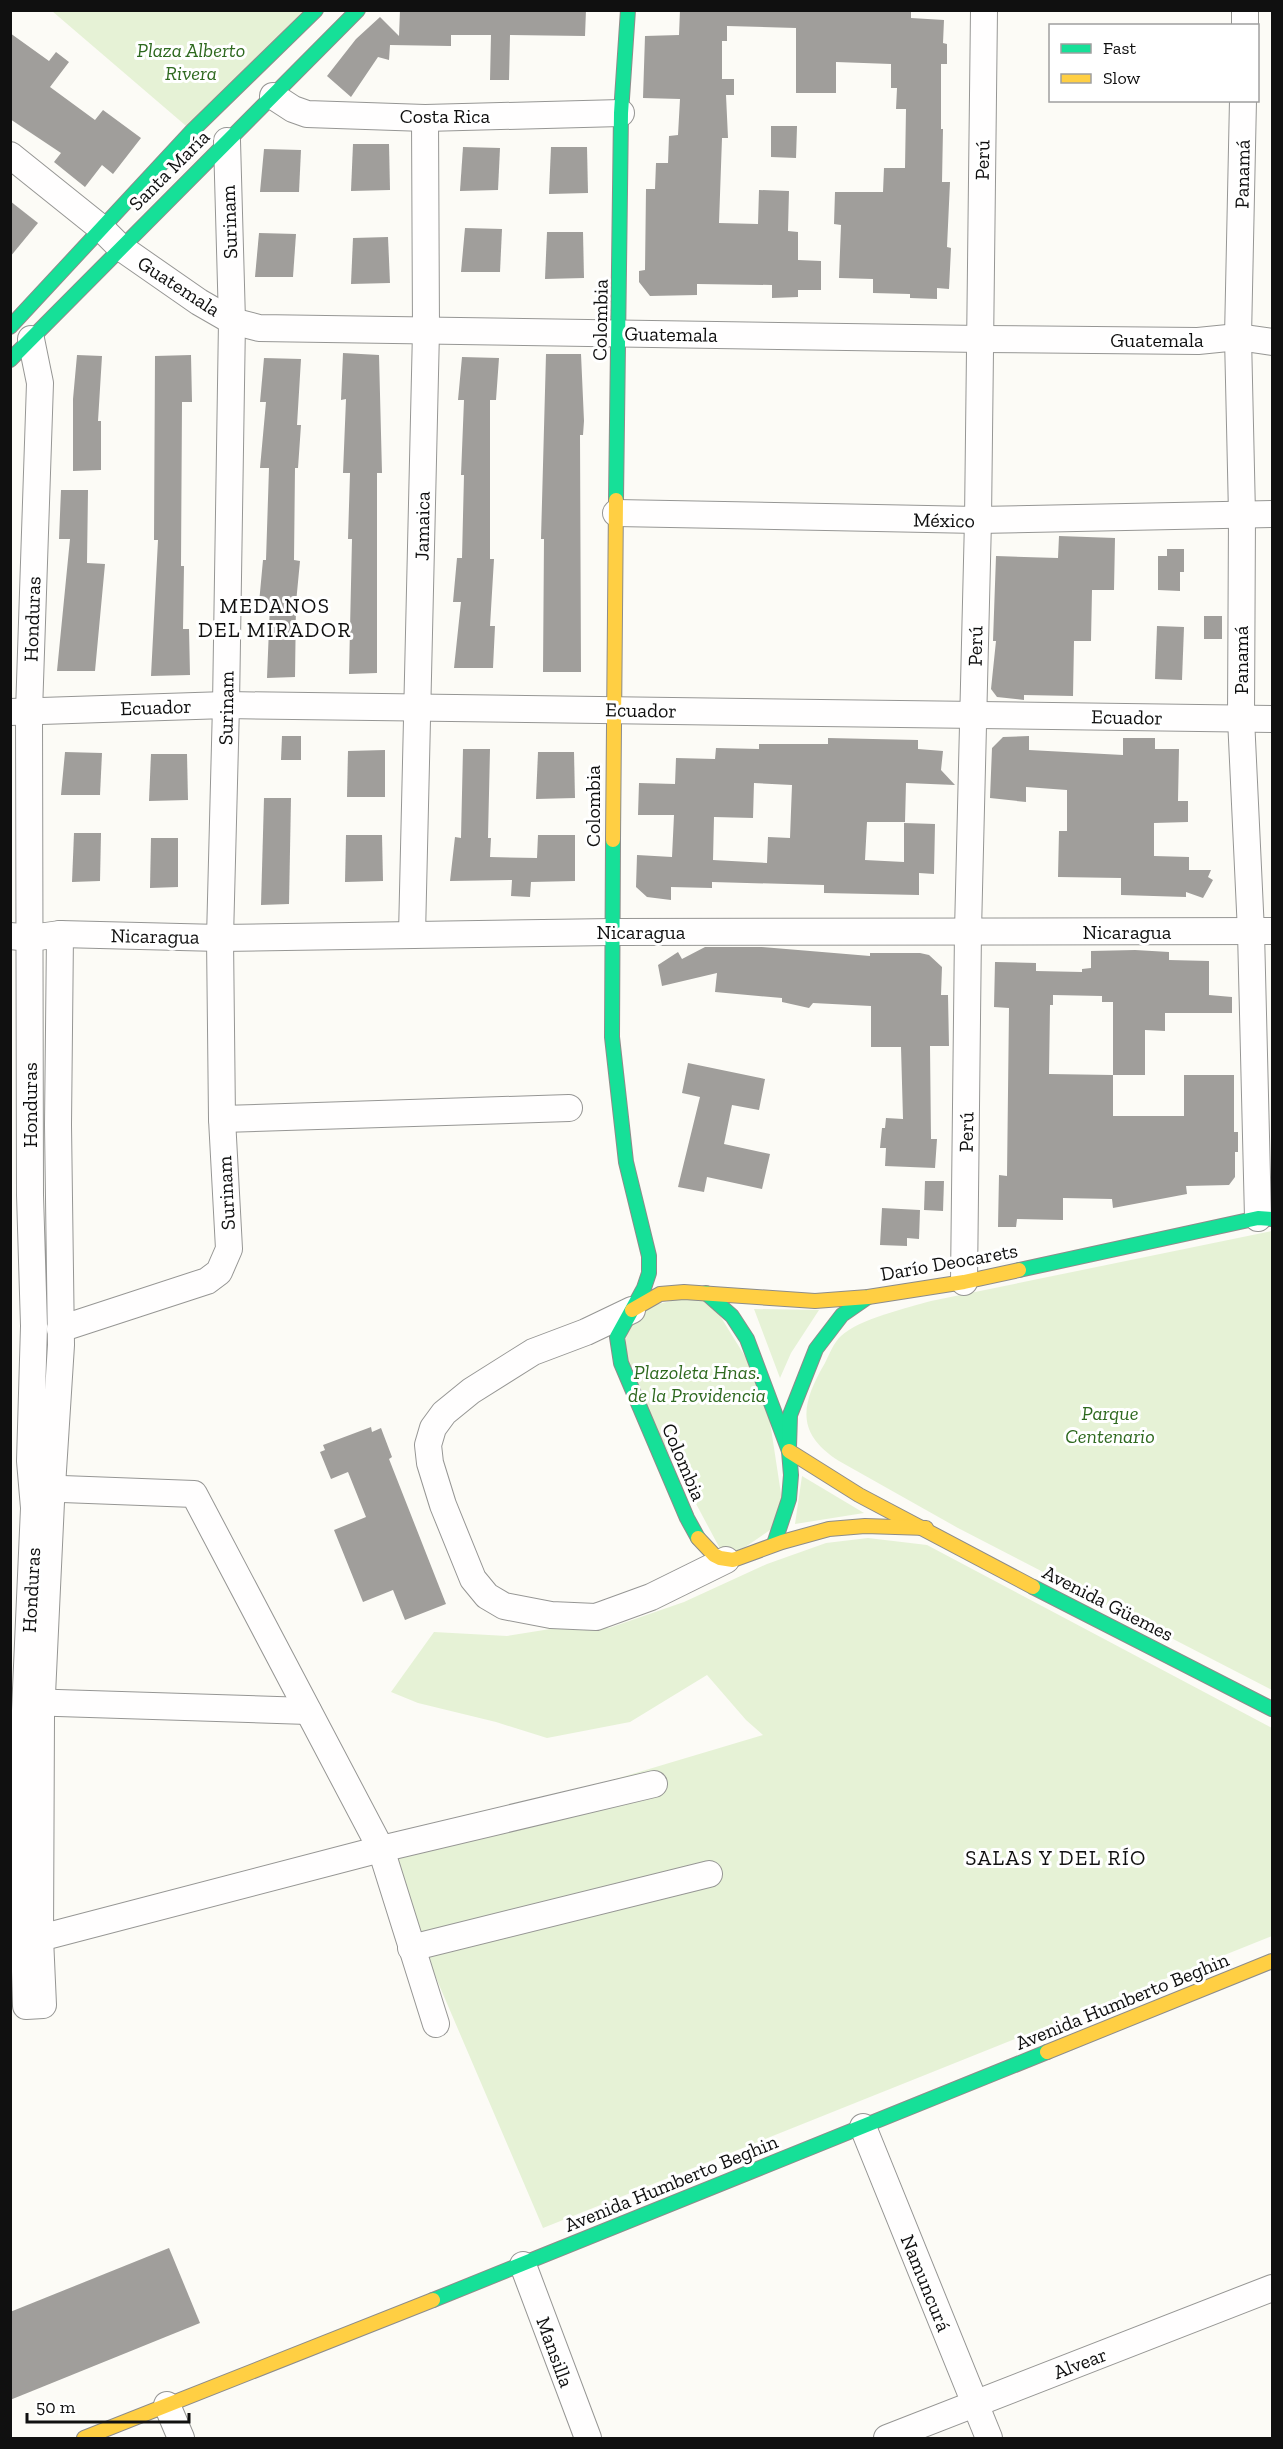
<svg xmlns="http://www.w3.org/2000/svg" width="1283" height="2449" font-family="'Zilla Slab',serif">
	<rect width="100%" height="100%" fill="#fcfbf6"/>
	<g fill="#e6f2d6">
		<polygon points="52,11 316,11 192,131"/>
		<path d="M1272,1231V1690L958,1528L839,1461C795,1433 801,1404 825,1363C829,1355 834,1342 841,1336C859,1319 907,1308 931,1301Z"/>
		<polygon points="706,1293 765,1389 785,1520 726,1560 621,1363 632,1310"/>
		<polygon points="754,1309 819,1310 791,1353 780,1378"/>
		<polygon points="802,1476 864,1513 795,1524"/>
		<polygon points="868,1538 927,1545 1272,1728 1272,1936 543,2228 381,1849 763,1735 746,1720 707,1675 630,1722 547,1738 496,1722 418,1703 391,1692 434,1632 507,1636 569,1626 609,1628 684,1602 767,1564 826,1543"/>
	</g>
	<g fill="#a09e9b" fill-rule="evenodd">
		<polygon points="400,10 586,10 585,36 510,35 509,80 490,80 491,35 451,35 451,46 390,45 389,60 378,57 351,97 327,76 356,39 380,17 399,36"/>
		<polygon points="680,10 911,10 911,18 944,20 943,43 947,44 947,64 941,64 941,129 943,129 942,182 950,182 947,247 951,248 949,289 937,288 937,299 910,298 910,294 873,293 873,279 839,278 841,225 834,224 835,192 883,192 884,168 905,168 906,109 896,109 897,88 891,88 891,64 836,62 836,93 796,93 796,28 727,26 727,41 722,41 722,79 734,79 734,95 726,95 728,138 722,138 719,223 758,224 759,190 789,191 788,231 798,232 798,260 821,261 821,290 798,290 798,297 772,298 772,285 697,284 697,295 650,296 639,282 639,271 645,270 646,189 655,189 656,163 668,163 669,136 678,135 680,99 643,98 645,36 679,35"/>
		<polygon points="10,33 49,61 56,52 69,62 50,87 95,120 103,110 141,138 113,174 102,165 85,187 54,162 61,153 10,119"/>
		<polygon points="771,126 797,126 796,158 771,157"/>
		<polygon points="353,144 389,144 390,190 351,191"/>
		<polygon points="463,147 500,148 498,190 460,191"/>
		<polygon points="551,147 587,147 588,193 549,194"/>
		<polygon points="264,149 301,150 299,192 260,192"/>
		<polygon points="10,201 38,223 10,257"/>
		<polygon points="465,228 502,229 500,272 461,272"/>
		<polygon points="547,232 583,232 584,278 545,279"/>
		<polygon points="259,233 296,234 293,277 255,277"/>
		<polygon points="388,237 390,283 351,284 353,238"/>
		<polygon points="343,353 379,355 382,473 377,473 377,673 349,674 352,539 348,539 350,473 343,473 346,399 341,400"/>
		<polygon points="546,354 581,354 584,421 583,435 580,435 581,672 543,672 544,539 541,539"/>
		<polygon points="77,355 102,356 98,421 101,421 101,470 73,471 73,399"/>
		<polygon points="191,355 192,402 182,402 181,566 184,566 183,629 189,629 190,675 151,676 158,540 154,540 155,356"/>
		<polygon points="462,357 499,358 496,400 490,400 490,559 494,559 490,626 495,626 493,668 454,668 461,602 453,602 457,558 462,558 463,516 464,475 461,475 464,400 458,400"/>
		<polygon points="264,358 301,359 297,425 301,425 298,468 295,468 294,560 300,561 296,603 295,677 267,678 270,603 259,603 263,560 266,560 269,468 260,468 266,402 260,402"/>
		<polygon points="61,490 88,490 87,563 105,564 95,671 57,671 70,539 59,539"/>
		<polygon points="1059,536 1115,538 1114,590 1092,590 1091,641 1074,641 1073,696 1024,695 1024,700 997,697 991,689 996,641 993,641 996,556 1058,558"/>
		<polygon points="1167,549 1184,549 1184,572 1180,572 1180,591 1158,590 1158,556 1167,556"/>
		<rect x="1204" y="616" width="18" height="23"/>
		<polygon points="1157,626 1184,627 1182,680 1155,679"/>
		<polygon points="282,736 301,736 301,760 281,760"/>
		<polygon points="1029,736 1029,750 1123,755 1123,738 1155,738 1155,749 1179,749 1178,801 1188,801 1188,822 1154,823 1154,856 1189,857 1189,870 1211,870 1208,877 1213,880 1203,898 1186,892 1186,897 1121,895 1121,878 1058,877 1059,831 1067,831 1067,790 1026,787 1026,802 990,798 992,748 1003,737"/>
		<path d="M828,738L918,740V749L943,751L941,770L955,785L906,783L905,822H867L865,860L904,862V823L935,824L934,874L919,873V895L824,893V885L712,882V888L671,887V900L647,897L636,887L637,855L672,857L674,815H638L639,783L675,784L676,758L715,759L716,748L759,749V744H828ZM754,783L792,785L790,838L768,837L767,863L713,860L714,817L753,818Z"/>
		<polygon points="463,749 490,749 488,838 491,838 490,857 537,858 538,835 575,835 575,881 531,882 530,897 511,896 512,880 450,881 455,837 461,838"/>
		<polygon points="385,750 385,797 347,797 348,751"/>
		<polygon points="65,752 102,753 100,795 61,795"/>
		<polygon points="538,752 574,752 575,798 536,799"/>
		<polygon points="151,754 187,754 188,800 149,801"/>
		<polygon points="264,798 291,798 289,904 261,905"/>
		<polygon points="74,833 101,833 100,881 72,882"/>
		<polygon points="346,835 382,835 383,881 345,882"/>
		<polygon points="151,838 178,838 178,887 150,888"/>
		<polygon points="705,947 762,947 870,956 870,953 920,953 929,955 942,967 941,995 948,995 949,1046 930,1046 931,1139 937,1139 935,1168 885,1166 886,1148 880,1148 882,1128 885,1128 886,1118 903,1119 901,1047 871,1047 871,1006 813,1003 809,1008 782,1002 782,998 715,992 717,973 662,986 658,965 678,952 682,959"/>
		<path d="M1135,950L1169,952V960L1209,961V995L1232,997V1013H1165V1031L1145,1030V1075H1113V1116H1184V1075H1234V1132H1238V1152H1235V1177L1229,1185L1186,1186L1187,1194L1113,1208L1112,1199L1063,1198V1220L1017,1219L1016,1227H998L999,1175L1007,1176L1009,1008L994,1007L995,962L1036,963V971L1082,972V969L1091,968V951ZM1053,995L1102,996V1002H1113V1075L1049,1074L1050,1005H1053Z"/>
		<polygon points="688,1063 765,1079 759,1110 732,1105 724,1144 770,1154 762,1189 707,1177 704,1192 678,1187 700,1097 682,1093"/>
		<polygon points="925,1181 944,1181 943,1211 924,1210"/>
		<polygon points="882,1208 920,1210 919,1239 907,1238 907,1246 880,1245"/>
		<polygon points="371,1427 372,1432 381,1428 392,1457 389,1459 446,1604 405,1620 393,1590 363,1602 334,1530 366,1517 348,1472 331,1479 320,1452 325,1450 323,1445"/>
		<polygon points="169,2248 200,2323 10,2400 10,2312"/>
	</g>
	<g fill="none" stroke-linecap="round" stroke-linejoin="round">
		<defs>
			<g id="street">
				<polyline points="1245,26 1245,10"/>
				<polyline points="273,96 293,109 307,114 425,118 621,113"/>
				<polyline points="1243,100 1238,337 1242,514 1241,718 1251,932 1258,1218"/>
				<polyline points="10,155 101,228 120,247 199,302 232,321 259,328 981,339 1198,341 1238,337 1272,342"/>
				<polyline points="31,339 40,383 29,712 30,1195 34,1326 30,1461 34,1508 25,1711 23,1902 26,2006 43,2005 40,1938 41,1716 51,1502 61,1345 58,1125 60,934"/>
				<polyline points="616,513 978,520 1272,514"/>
				<polyline points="10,712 226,705 1272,719"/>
				<polyline points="412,935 426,331 425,118"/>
				<polyline points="10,936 31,938 60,934 220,938 612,932 1272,931"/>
				<polyline points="222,1119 569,1108"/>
				<polyline points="964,1282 968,931 978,520 984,10"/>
				<polyline points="632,1310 586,1332 533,1352 471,1391 444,1413 433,1428 428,1445 430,1463 443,1505 473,1579 487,1596 504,1606 551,1615 596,1617 651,1597 726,1560"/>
				<polyline points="60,1329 207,1281 219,1272 229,1249 222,1119 220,938 226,705 232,321 227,141"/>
				<polyline points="36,1488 194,1494 381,1849 436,2024"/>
				<polyline points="26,1702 308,1711"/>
				<polyline points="23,1938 40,1938 381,1849 654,1784"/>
				<polyline points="411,1948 709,1874"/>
				<polyline points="863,2127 989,2438"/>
				<polyline points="523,2265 588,2438"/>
				<polyline points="167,2405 181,2438"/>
				<polyline points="887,2438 1272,2288"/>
			</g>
			<g id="fast">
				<polyline points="10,327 192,131 316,10"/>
				<polyline points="10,360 358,10"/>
				<polyline points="616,500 621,113 628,10"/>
				<polyline points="613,840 612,1037 626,1162 649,1256 649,1273 644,1288 617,1337 621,1363 687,1518 698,1538"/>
				<polyline points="1019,1270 1258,1218 1272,1219"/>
				<polyline points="706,1293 732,1316 747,1339 789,1451 791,1475 789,1499 774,1544"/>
				<polyline points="789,1447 790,1415 816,1349 842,1315 868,1297"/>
				<polyline points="1033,1587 1272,1709"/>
				<polyline points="433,2300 1047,2052"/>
			</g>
			<g id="slow">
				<polyline points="613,840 616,500"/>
				<polyline points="632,1310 660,1294 684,1292 815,1301 868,1297 964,1282 1019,1270"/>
				<polyline points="789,1451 859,1495 1033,1587"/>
				<polyline points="698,1538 714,1555 720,1558 733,1560 782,1542 829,1529 865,1526 926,1528"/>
				<polyline points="1047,2052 1272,1961"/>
				<polyline points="84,2438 433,2300"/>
			</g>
		</defs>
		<use href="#street" stroke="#969694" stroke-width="28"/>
		<use href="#fast" stroke="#8d8c8a" stroke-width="16"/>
		<use href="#slow" stroke="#8d8c8a" stroke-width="16"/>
		<use href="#street" stroke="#fffefe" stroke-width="26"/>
		<use href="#fast" stroke="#16e098" stroke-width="14"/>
		<use href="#slow" stroke="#ffcf43" stroke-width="14"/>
	</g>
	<g text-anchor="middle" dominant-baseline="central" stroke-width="6" stroke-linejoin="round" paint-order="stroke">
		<g font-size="20" font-style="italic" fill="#2e691f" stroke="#fff">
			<text x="191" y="50">Plaza Alberto<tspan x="191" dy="23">Rivera</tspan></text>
			<text x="697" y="1372">Plazoleta Hnas.<tspan x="697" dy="23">de la Providencia</tspan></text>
			<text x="1110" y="1413">Parque<tspan x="1110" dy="23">Centenario</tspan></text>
		</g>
		<g font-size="20" fill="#101010" stroke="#fff">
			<text x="445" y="116">Costa Rica</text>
			<text transform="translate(982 160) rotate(-89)">Perú</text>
			<text transform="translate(169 170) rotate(-45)">Santa María</text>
			<text transform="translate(1242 174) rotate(-89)">Panamá</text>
			<text transform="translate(229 222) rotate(-92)">Surinam</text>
			<text transform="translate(179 286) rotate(33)">Guatemala</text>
			<text transform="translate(600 320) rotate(-89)">Colombia</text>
			<text transform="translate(671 334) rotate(1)">Guatemala</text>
			<text x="1157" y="340">Guatemala</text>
			<text transform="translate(944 520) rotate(1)">México</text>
			<text transform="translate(422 526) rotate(-89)">Jamaica</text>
			<text transform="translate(32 619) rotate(-88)">Honduras</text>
			<text transform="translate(975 646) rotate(-89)">Perú</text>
			<text transform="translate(1241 660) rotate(-90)">Panamá</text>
			<text transform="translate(156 707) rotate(-2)">Ecuador</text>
			<text transform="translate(226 708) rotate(-89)">Surinam</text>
			<text transform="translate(641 710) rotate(1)">Ecuador</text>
			<text transform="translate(1127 717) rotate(1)">Ecuador</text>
			<text transform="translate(593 806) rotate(-90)">Colombia</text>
			<text x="641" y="932">Nicaragua</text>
			<text x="1127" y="932">Nicaragua</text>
			<text transform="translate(155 936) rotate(1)">Nicaragua</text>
			<text transform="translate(30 1105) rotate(-90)">Honduras</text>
			<text transform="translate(966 1132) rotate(-89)">Perú</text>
			<text transform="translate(226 1193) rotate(-93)">Surinam</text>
			<text transform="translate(949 1262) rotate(-10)">Darío Deocarets</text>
			<text transform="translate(684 1462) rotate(67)">Colombia</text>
			<text transform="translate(31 1590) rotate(-87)">Honduras</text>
			<text transform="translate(1108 1603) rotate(27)">Avenida Güemes</text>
			<text transform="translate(1122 2001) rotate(-22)">Avenida Humberto Beghin</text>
			<text transform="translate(671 2183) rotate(-22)">Avenida Humberto Beghin</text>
			<text transform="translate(926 2283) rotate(68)">Namuncurá</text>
			<text transform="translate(555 2352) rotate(70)">Mansilla</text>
			<text transform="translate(1080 2363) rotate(-21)">Alvear</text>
		</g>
		<g font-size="21" letter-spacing="1.5" fill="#101010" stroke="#fff">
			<text x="275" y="605">MEDANOS<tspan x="275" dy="24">DEL MIRADOR</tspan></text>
			<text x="1056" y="1857">SALAS Y DEL RÍO</text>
		</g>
	</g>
	<rect width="1283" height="2449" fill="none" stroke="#101010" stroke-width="24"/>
	<rect x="1049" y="24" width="210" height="78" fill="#ffffff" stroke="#9f9f9f" stroke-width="1.5"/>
	<rect x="1061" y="44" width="30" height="9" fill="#16e098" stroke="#9f9f9f" stroke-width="1.5"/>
	<text x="1103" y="54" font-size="18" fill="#101010">Fast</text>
	<rect x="1061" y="74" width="30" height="9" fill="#ffcf43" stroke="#9f9f9f" stroke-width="1.5"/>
	<text x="1103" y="84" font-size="18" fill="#101010">Slow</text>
	<path d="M27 2413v9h162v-9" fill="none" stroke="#101010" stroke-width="3"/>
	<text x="36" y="2413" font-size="18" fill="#101010" stroke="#ffffff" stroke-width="4.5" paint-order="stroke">50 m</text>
</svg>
